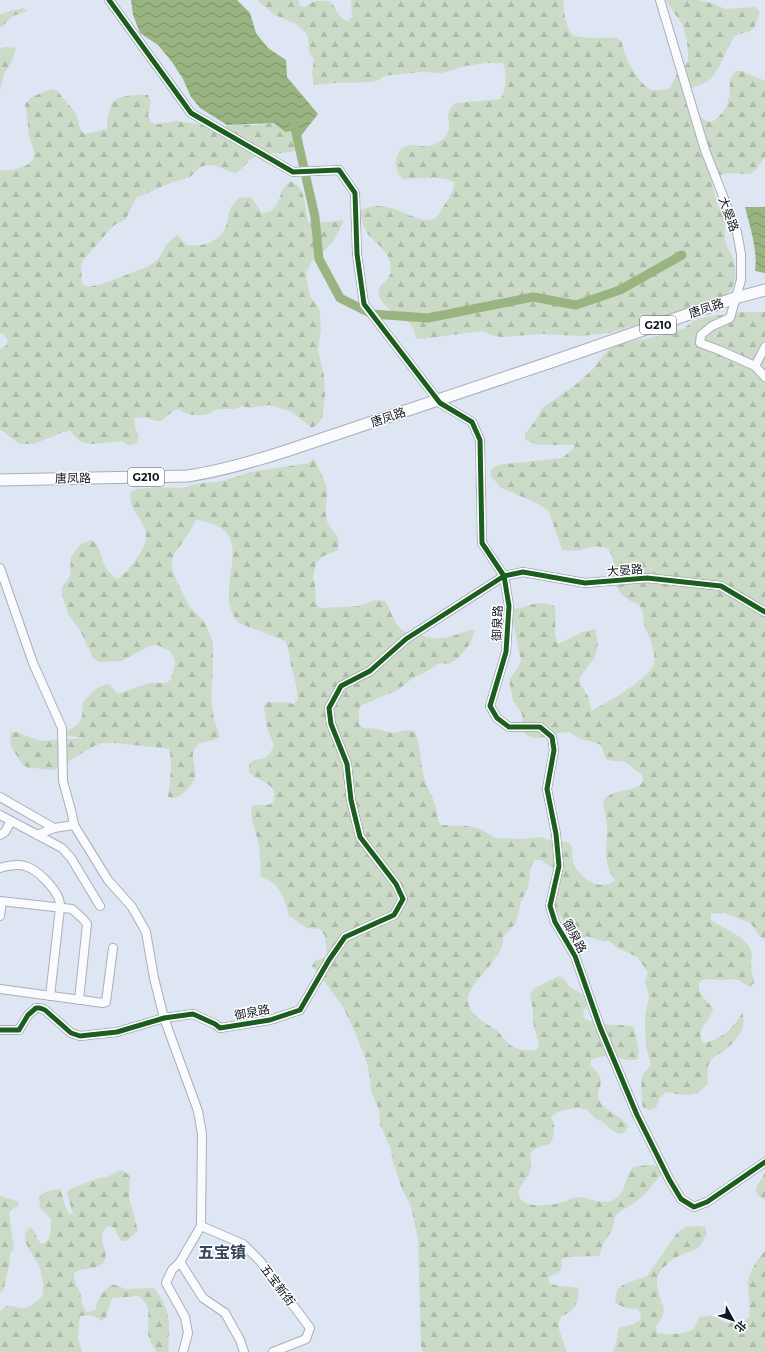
<svg xmlns="http://www.w3.org/2000/svg" width="765" height="1352" font-family="Montserrat,'Noto Sans SC',sans-serif">
	<defs>
		<pattern id="forest-firs" width="22" height="20" patternUnits="userSpaceOnUse"><rect width="22" height="20" fill="#cbdbc7"/><path d="M5 1l3.5 6h-7zM16 11l3.5 6h-7z" fill="#adbbab"/></pattern>
		<pattern id="water-waves" width="16" height="10" patternUnits="userSpaceOnUse"><rect width="16" height="10" fill="#99b481"/><path d="M0 5q4-4 8 0t8 0" fill="none" stroke="#7b9169"/></pattern>
	</defs>
	<rect width="100%" height="100%" fill="#dee6f4"/>
	<g fill="url(#forest-firs)">
		<path d="M257,0H298L300,6L306,7C311,0 322,0 330,2C338,8 335,15 347,21L352,17L351,0H563C564,9 565,27 572,34C578,40 607,37 617,38L622,42C623,55 637,81 648,88C655,92 663,90 670,88L679,70L685,67L688,61V54L687,41L683,25L665,0H697L712,3L725,9L756,7L760,13L755,26L750,31L736,35L731,41L719,67L711,79L704,83L688,90L683,97C690,107 699,120 711,122C721,117 727,108 729,97C732,85 726,80 736,71H742L765,81V157L755,171L749,174L727,173L714,177L712,183L718,206L726,216C725,225 724,235 726,244C727,249 731,253 733,258C737,268 737,285 728,293C724,296 719,298 715,301L610,333L580,336L542,334L502,337L494,336L482,331L423,339L416,338C415,333 413,327 410,324C401,315 386,311 380,298C374,286 388,283 391,272C391,270 390,266 390,263C388,250 376,244 368,234C363,227 361,220 360,211C388,194 417,227 434,219C439,216 442,209 445,204C450,197 454,191 454,182C438,175 420,179 403,179C398,174 396,170 396,163C396,153 402,145 412,145C417,145 422,147 428,146C434,145 442,141 446,136C455,123 440,115 456,103L500,99C507,90 507,73 503,63H486L465,66L443,73L422,72L392,75L385,76L379,80L372,82L336,83L314,85L312,73L314,60L310,54L307,34L296,24L275,15Z"/>
		<polygon points="23,8 27,11 13,16 0,28 0,14"/>
		<polygon points="7,47 16,48 12,61 4,74 0,90 0,48"/>
		<path d="M51,89L58,91C63,100 71,106 76,114C80,123 77,127 85,134L107,129C107,122 108,107 114,101C120,95 140,94 148,95L151,101L148,115L151,123L158,124L176,121L223,128C233,123 244,125 255,125C261,125 268,123 275,123L285,132L293,131L300,137L294,151C282,155 267,151 256,156C246,160 246,169 234,173L214,165H207L200,167L190,177L168,184L136,198L126,219L113,226L84,259L81,266L82,283L87,287C103,285 111,280 126,275C136,271 148,268 157,260C161,257 162,252 165,247C168,242 173,238 178,235L186,245C204,247 222,242 227,223C228,218 228,212 231,207C233,204 237,201 239,198L251,197L262,213C284,211 276,189 291,181C306,188 305,207 308,222H329L344,220L335,239L321,254L312,261L306,273L309,292L311,298L319,308L320,315L321,329L318,350L324,376L325,397L322,418L318,424L312,428L292,412L270,405L249,408L242,406L235,409H221L215,410L208,414L201,415H193L184,413L179,409L173,411L161,421C149,421 150,415 135,418L134,424L139,437L136,443L128,446L122,441C102,441 84,452 70,431L63,432L34,444H19L0,429V349L6,346L8,341L4,335L0,333V170C12,171 36,168 34,151C33,146 30,141 29,136C28,125 27,115 25,104L32,97Z"/>
		<path d="M743,312H765V939C757,937 756,928 750,923C748,921 745,921 742,920C728,915 727,911 711,914V920C724,930 749,936 752,954C752,957 751,960 751,964C751,970 752,976 755,982L750,987L738,980L730,979L723,980L704,979L699,983C698,997 706,998 713,1009C710,1024 694,1027 703,1043C721,1040 734,1028 742,1013C748,1027 736,1041 725,1050C721,1053 715,1055 712,1059C706,1065 707,1075 708,1083C696,1100 684,1095 666,1092C660,1096 658,1100 656,1108L650,1110L643,1108C642,1099 640,1087 642,1078C643,1073 648,1069 651,1065L646,1046L645,1017L649,996L645,981L648,973L641,962L637,957L618,948L609,941H602L586,936L577,944L571,943C566,929 562,914 551,904L555,870L541,860H534L531,866L528,888L521,901L516,923L503,937C505,964 456,986 471,1010C476,1018 487,1024 495,1029C499,1032 501,1035 503,1038C514,1050 520,1051 536,1050L539,1045L533,1022V1010L530,995L533,989L559,976L565,980L570,987L582,994L586,999L587,1005L584,1011L583,1017C597,1027 618,1024 634,1026L639,1052L638,1059C625,1062 621,1057 610,1056C603,1056 597,1057 591,1060V1066C612,1085 592,1086 600,1102C606,1113 622,1115 628,1126L625,1132L619,1134L613,1131L603,1122L596,1119L587,1110L580,1108L568,1109L556,1113L551,1117C556,1127 555,1134 550,1144L536,1148L530,1153C531,1159 532,1166 530,1171C528,1180 514,1188 520,1198C526,1209 553,1205 563,1202C569,1201 571,1197 577,1197C589,1197 602,1206 613,1200C627,1193 624,1177 633,1167L648,1165L663,1166V1172L645,1194L633,1204L620,1211L615,1216C615,1227 609,1235 603,1244C601,1248 601,1252 599,1256L566,1257L561,1260L562,1267L558,1273L548,1277L550,1283C559,1288 568,1285 578,1288C580,1296 576,1309 568,1313C564,1315 560,1316 559,1321C557,1331 565,1341 566,1352H423L421,1348L418,1240L411,1206L402,1189L393,1162L391,1150L380,1124L379,1110L371,1091L370,1078L367,1063L355,1032L343,1007L327,985L312,966L315,961L327,957L325,936L320,929L307,928L289,916C284,897 282,885 261,877C260,867 261,856 259,845C256,831 249,819 252,805H267L273,803C279,782 261,784 249,772V764L254,760L266,758L274,747L273,742L267,728L264,706L267,702H287L293,704L298,700C297,689 295,679 292,669C289,659 290,649 285,641L239,623C207,589 267,529 196,520L189,533L174,554L172,561V568L177,582L190,607L204,621L213,643V667L211,698L214,719L220,737L214,740L199,743C187,756 197,763 195,776C194,784 182,797 174,798C172,798 170,797 168,797C170,782 173,765 169,749L116,743H102L92,747L56,769L49,770L34,768H28L22,764L11,746L10,740L11,732H16L41,741L85,738L67,736L68,730C84,723 82,718 83,702C91,693 97,685 109,684L118,694L149,683H167L171,679L175,664L174,657L170,651L157,645L150,646L121,661L99,662L93,658L80,630L69,616L62,595V587L70,576L71,556L81,544L92,540C106,552 97,565 117,579C125,575 128,569 134,562C165,523 125,519 131,492L137,489L157,487L182,488L196,484L223,481L251,472L309,463L314,458C318,468 327,482 327,493C327,502 324,511 327,521C332,533 343,536 337,551L323,556L316,563L313,578L315,584L316,603L320,608L360,606L372,601L378,600L385,601C391,609 392,619 398,626C403,634 410,632 417,634C429,638 436,640 448,637C458,635 465,630 475,630L470,644L456,660L448,664L441,663L435,666L422,674L414,677L398,690L362,705L359,710V725L364,728L378,729L392,733L408,730L415,732C421,747 420,763 424,778C427,788 433,797 436,807C438,814 436,819 441,825L467,826L480,829L496,838L523,839L540,837L553,841L567,842L572,846C572,852 572,860 574,865C575,868 578,870 580,873C589,884 604,890 616,880C601,867 608,844 607,826C606,817 604,809 603,801C615,786 632,795 643,782L642,775L625,762L619,761H612L606,759L601,745C594,741 583,741 577,737C574,735 570,732 566,732C551,732 538,745 524,733L522,714L513,701L510,685V678L518,667L521,661L513,622L510,615L511,609C528,609 535,598 554,606C558,619 552,630 558,644L583,632L595,629L598,643L595,657L580,677V684L589,698L591,711C605,704 651,678 654,663C656,652 650,638 645,628C643,621 644,609 638,604C637,603 634,603 633,602C626,599 620,594 617,587C613,579 615,569 613,560C613,556 610,552 608,549C593,541 578,556 562,549L548,510L536,503L500,487L491,476V469L498,465L505,464L562,458L572,450L575,445H539L525,440V434L536,420L542,408L574,386L593,369L606,352L613,347L626,342L650,338L683,329L693,321L705,317Z"/>
		<path d="M122,1170L130,1176L129,1197L138,1231L126,1241H121L114,1228L109,1226C93,1236 109,1248 105,1260C100,1273 70,1265 74,1278C75,1283 78,1288 80,1292C82,1300 81,1306 87,1312L92,1311L96,1309C96,1298 105,1290 112,1284L126,1289L154,1288C163,1299 169,1311 169,1326C169,1335 168,1343 169,1352H157C153,1346 148,1339 148,1331C147,1317 153,1306 138,1296L112,1298L106,1317L101,1321C95,1314 89,1315 80,1316L78,1338L82,1352H0V1312C9,1299 16,1312 28,1307C30,1307 33,1304 35,1302C38,1300 40,1299 42,1296C45,1288 42,1274 39,1266C35,1256 21,1243 26,1232C27,1230 29,1229 30,1227C37,1232 36,1240 42,1244C53,1240 51,1229 51,1219L40,1208L39,1197C45,1190 53,1190 61,1189L64,1203L69,1214H73L67,1193L70,1189L99,1178L107,1177L118,1171Z"/>
		<polygon points="765,1173 765,1200 757,1195 756,1188"/>
		<polygon points="0,1196 19,1202 17,1207 12,1209 9,1213 14,1249 10,1253 9,1268 7,1273 4,1288 0,1294"/>
		<path d="M699,1226L705,1227L707,1233L701,1245L696,1249L674,1258L660,1271L657,1278V1284L660,1298L664,1310L662,1317L656,1327L657,1333C665,1335 689,1335 694,1328C696,1325 697,1320 699,1317L713,1315L726,1323H733L742,1322L749,1318C751,1309 749,1300 748,1290C747,1275 755,1262 765,1251V1352H612C618,1345 616,1336 619,1328L634,1324L640,1320L641,1314L637,1309L626,1308L615,1303L617,1290L624,1284L647,1276L677,1233L685,1227Z"/>
	</g>
	<g fill="url(#water-waves)">
		<polygon points="131,0 237,0 250,13 256,33 268,48 286,60 287,77 318,114 300,137 293,131 285,132 274,123 227,125 200,108 191,97 183,79 172,62 158,45 140,33 133,15"/>
		<path d="M745,207H765V273L755,271C758,251 750,227 745,207Z"/>
	</g>
	<g fill="none" stroke-linecap="round" stroke-linejoin="round">
		<polyline stroke="#99b481" stroke-width="9" points="294,124 315,217 319,259 340,298 372,314 428,318 533,297 576,305 620,290 682,255"/>
		<defs>
			<g id="minor">
				<polyline points="109,0 191,113 293,172 339,170 355,193 357,254 364,304 440,403 472,422 480,440 482,543 504,576 509,606 506,652 490,706 497,718 509,727 540,727 552,737 554,750 547,789 556,834 559,866 550,906 555,922 575,956 600,1027 637,1115 669,1179 681,1199 694,1207 707,1202 765,1162"/>
				<polyline points="660,0 705,150 737,232 741,254 741,280 730,318 712,326 701,335 700,343 719,350 755,366 765,377"/>
				<polyline points="755,366 765,347"/>
				<polyline points="0,568 33,663 62,728 63,781 72,814 74,825 108,880 132,907 146,932 154,978 164,1018 198,1111 202,1134 201,1226 180,1262 172,1270 166,1283 185,1317 188,1333 183,1352"/>
				<polyline points="0,797 54,828"/>
				<polyline points="0,815 62,848 71,858 100,906"/>
				<polyline points="0,835 5,832 11,821"/>
				<polyline points="37,835 54,828 74,825"/>
				<path d="M0,868C7,866 18,864 25,866C37,869 54,887 59,899C60,902 60,905 60,908L50,996"/>
				<polyline points="0,901 72,909 83,919 87,924 79,1000"/>
				<polyline points="0,916 2,902"/>
				<polyline points="0,989 103,1003 106,1002 113,948"/>
				<polyline points="0,1030 19,1030 28,1015 36,1008 40,1008 45,1010 71,1033 80,1036 117,1032 164,1018 193,1014 215,1024 220,1028 270,1020 300,1010 329,960 345,937 394,915 403,899 396,884 360,837 351,800 347,764 331,724 329,708 341,686 370,671 406,639 504,576 523,572 585,583 647,578 721,586 765,612"/>
				<polyline points="201,1226 243,1244 260,1261 310,1328 306,1339 273,1352"/>
				<polyline points="180,1262 203,1298 225,1313 240,1340 244,1352"/>
			</g>
			<g id="highway">
				<polyline points="551,362 735,298 765,290"/>
				<path d="M0,480L187,476C222,471 255,461 289,450"/>
			</g>
		</defs>
		<use href="#minor" stroke="#a9afbb" stroke-width="10"/>
		<use href="#highway" stroke="#a9afbb" stroke-width="13"/>
		<use href="#minor" stroke="#fafbfd" stroke-width="8"/>
		<use href="#highway" stroke="#fafbfd" stroke-width="11"/>
		<defs>
			<polyline id="highway-bridge" points="289,450 551,362"/>
		</defs>
		<use href="#highway-bridge" stroke="#a9afbb" stroke-width="13" stroke-linecap="butt"/>
		<use href="#highway-bridge" stroke="#fafbfd" stroke-width="11"/>
		<defs>
			<g id="cycleway">
				<polyline points="109,0 191,113 293,172 339,170 355,193 357,254 364,304 440,403 472,422 480,440 482,543 504,576 509,606 506,652 490,706 497,718 509,727 540,727 552,737 554,750 547,789 556,834 559,866 550,906 555,922 575,956 600,1027 637,1115 669,1179 681,1199 694,1207 707,1202 765,1162"/>
				<polyline points="0,1030 19,1030 28,1015 36,1008 40,1008 45,1010 71,1033 80,1036 117,1032 164,1018 193,1014 215,1024 220,1028 270,1020 300,1010 329,960 345,937 394,915 403,899 396,884 360,837 351,800 347,764 331,724 329,708 341,686 370,671 406,639 504,576 523,572 585,583 647,578 721,586 765,612"/>
			</g>
		</defs>
		<use href="#cycleway" stroke="#fff" stroke-width="8"/>
		<use href="#cycleway" stroke="#1b5e20" stroke-width="5"/>
	</g>
	<g text-anchor="middle" dominant-baseline="central" stroke-width="3" stroke-linejoin="round" paint-order="stroke">
		<g fill="#fff" stroke="#585d64" stroke-width="1">
			<rect x="640" y="316" width="36" height="18" rx="3"/>
			<rect x="128" y="468" width="36" height="18" rx="3"/>
		</g>
		<g font-size="11" font-weight="bold" fill="#111721">
			<text x="658" y="325">G210</text>
			<text x="146" y="477">G210</text>
		</g>
		<g font-size="12" fill="#111721" stroke="#fff">
			<text transform="translate(729 214) rotate(70)">大晏路</text>
			<text transform="translate(706 308) rotate(-19)">唐凤路</text>
			<text transform="translate(388 417) rotate(-19)">唐凤路</text>
			<text transform="translate(73 478) rotate(-1)">唐凤路</text>
			<text transform="translate(625 570) rotate(-4)">大晏路</text>
			<text transform="translate(497 623) rotate(-88)">御泉路</text>
			<text transform="translate(575 936) rotate(62)">御泉路</text>
			<text transform="translate(252 1012) rotate(-11)">御泉路</text>
			<text transform="translate(278 1285) rotate(53)">五宝新街</text>
		</g>
		<g font-size="16" font-weight="bold" fill="#36435c" stroke="#fff">
			<text x="222" y="1252">五宝镇</text>
		</g>
	</g>
	<g transform="translate(733 1320) rotate(130)" stroke="#ffffff" stroke-width="3" paint-order="stroke">
	<path d="M0-3L7 15L0 10L-7 15Z" fill="#111721"/>
	<text y="-6" font-size="11" font-weight="bold" text-anchor="middle" fill="#111721">北</text>
	</g>
</svg>
